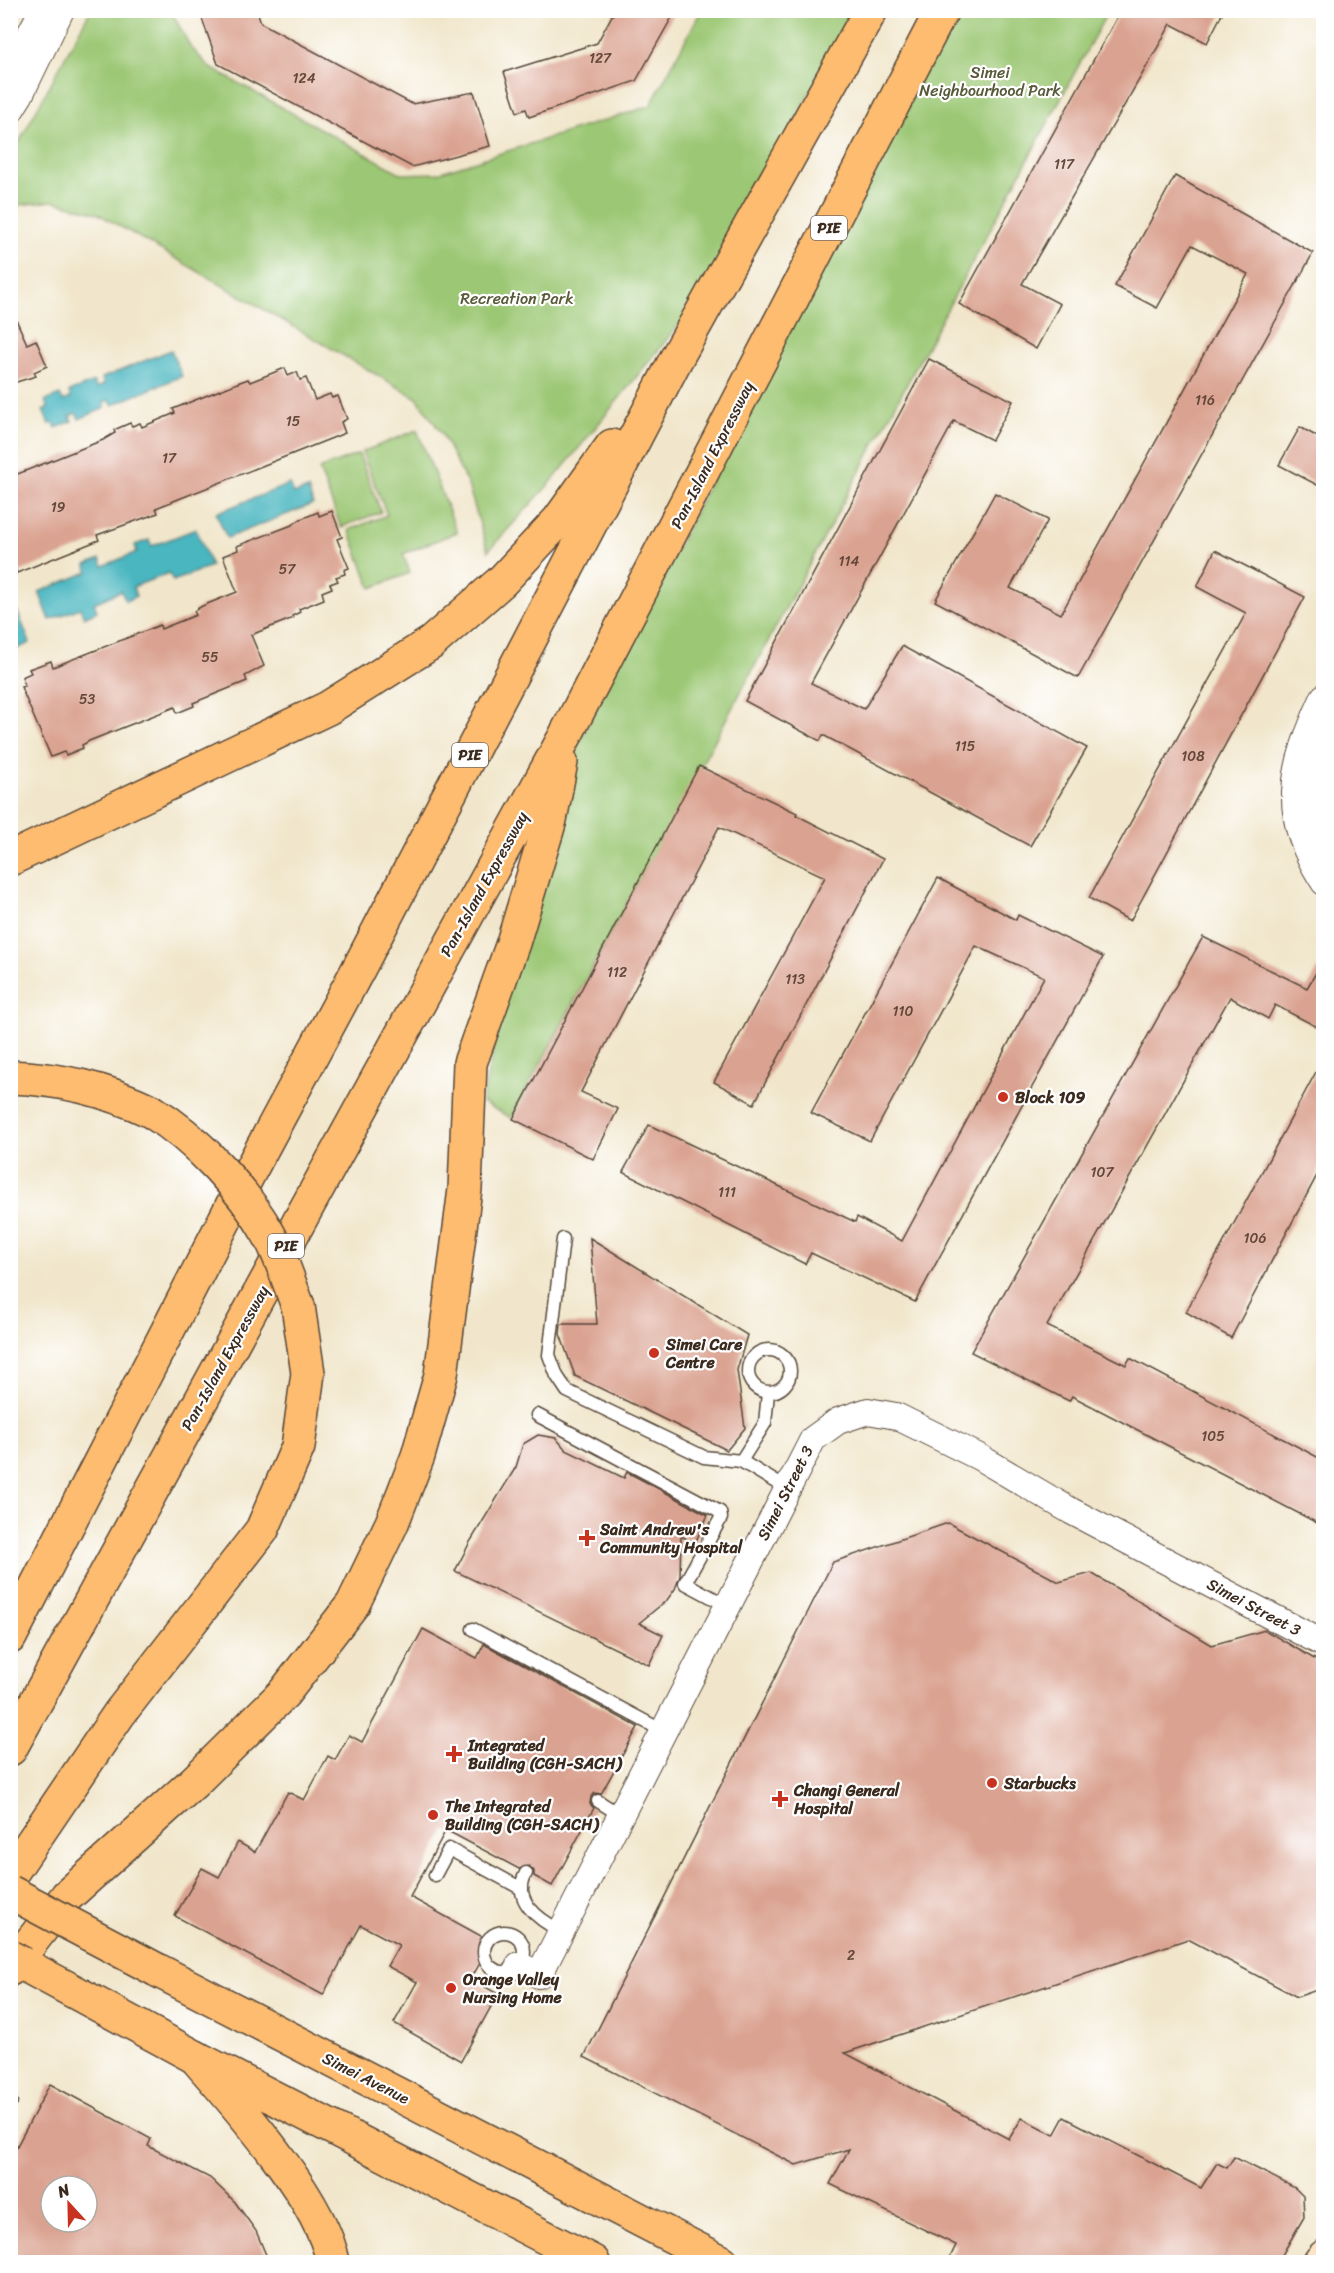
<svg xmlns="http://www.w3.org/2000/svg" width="1334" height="2273" font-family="Sriracha,sans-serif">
	<rect width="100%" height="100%" fill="#fff"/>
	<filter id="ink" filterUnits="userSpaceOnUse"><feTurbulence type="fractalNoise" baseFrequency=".0167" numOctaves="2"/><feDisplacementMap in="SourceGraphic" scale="12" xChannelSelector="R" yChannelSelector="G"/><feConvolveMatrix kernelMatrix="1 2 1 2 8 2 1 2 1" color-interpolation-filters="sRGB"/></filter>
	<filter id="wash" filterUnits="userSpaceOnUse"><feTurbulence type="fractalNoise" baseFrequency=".008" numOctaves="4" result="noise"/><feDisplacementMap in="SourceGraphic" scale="24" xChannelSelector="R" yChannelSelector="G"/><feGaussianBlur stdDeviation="1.35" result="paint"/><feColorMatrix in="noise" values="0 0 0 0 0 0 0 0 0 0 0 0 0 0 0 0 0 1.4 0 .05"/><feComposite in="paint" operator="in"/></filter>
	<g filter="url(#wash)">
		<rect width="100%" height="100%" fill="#f1e6cb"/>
		<g fill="#9cc875" stroke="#6c794a" stroke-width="1.5">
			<polygon points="90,11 171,11 190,46 209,67 402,174 438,173 650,106 701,11 852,11 706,291 553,480 488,551 468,485 442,434 417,398 97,213 53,201 11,206 10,153 18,144"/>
			<polygon points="948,11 1108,11 511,1118 482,1102 515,946 560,780"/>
			<polygon points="417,430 457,532 403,554 410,573 371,588 349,530 387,515 362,452"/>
			<polygon points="359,454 381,512 341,527 319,469"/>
		</g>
		<g fill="#48b6c0" stroke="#42706f" stroke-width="1.5">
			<polygon points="171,350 182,376 112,405 110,400 104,402 105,408 79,419 76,413 70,416 72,421 56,428 54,423 49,424 43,410 48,408 45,401 60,395 63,401 71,398 69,392 94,382 96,388 104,385 102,378"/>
			<polygon points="290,484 294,494 308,489 313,504 227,538 216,513"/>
			<polygon points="196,529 211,566 173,581 169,573 133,587 136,596 126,601 121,591 94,603 97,611 84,617 80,608 50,620 39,592 88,572 86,565 100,559 103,566 137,552 135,545 149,540 152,546"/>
			<polygon points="14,603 30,643 11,651 11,604"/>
		</g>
		<g id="blocks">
			<g fill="#daa290" fill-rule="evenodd">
				<polygon points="199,10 257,10 261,23 412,104 474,92 490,146 412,167 218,64"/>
				<polygon points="615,10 676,10 636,81 529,117 526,109 517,112 504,72 597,43"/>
				<polygon points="1121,10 1224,10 1207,43 1171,24 1022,284 1060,304 1036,349 959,304"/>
				<polygon points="1175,176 1313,253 1078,678 935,601 995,493 1048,520 1010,588 1061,614 1248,274 1192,245 1157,308 1115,286"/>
				<polygon points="10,306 27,344 36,340 47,366 34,372 36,376 10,384"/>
				<polygon points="929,359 1013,401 992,440 954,421 811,683 864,709 902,646 1087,748 1030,846 823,735 820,741 745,701"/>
				<polygon points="285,368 288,376 297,372 300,380 306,378 315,400 330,394 332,398 338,396 347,419 341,422 345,433 156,508 158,513 97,535 99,540 17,573 15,568 10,569 10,477 103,440 115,433 114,430 130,423 132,426 140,423 142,427 175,413 173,409 240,382 248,379 250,382"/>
				<polygon points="1300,427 1323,440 1323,488 1279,465"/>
				<polygon points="332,511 342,537 337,539 349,568 344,570 345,574 336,577 338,581 330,584 332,588 322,592 324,599 299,609 300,612 292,616 293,618 251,635 264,666 245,676 247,681 193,703 194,706 177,713 175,707 89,741 82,745 83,748 66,755 64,752 51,757 21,687 25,686 22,677 31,673 29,669 51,661 53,667 160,625 161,629 196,615 194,611 202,606 237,592 223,556 238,550 237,546 292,525 301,519 318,512 319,516"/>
				<polygon points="1215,550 1305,597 1130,921 1089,898 1246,613 1197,587"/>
				<polygon points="699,766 797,813 796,815 883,859 754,1104 714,1082 825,877 719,827 581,1092 618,1109 593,1159 513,1119"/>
				<polygon points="938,878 1016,920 1018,915 1103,957 915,1302 811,1253 805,1264 623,1172 649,1125 855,1222 857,1217 902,1241 1044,977 976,946 870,1141 811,1113"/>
				<polygon points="1203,937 1307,988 1323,961 1323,1030 1275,1005 1268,1019 1230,997 1047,1326 1126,1365 1130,1358 1323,1460 1323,1526 1072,1396 1069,1401 971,1352"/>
				<polygon points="1323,1059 1323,1164 1231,1338 1186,1312"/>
				<polygon points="590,1238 747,1335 737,1370 745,1428 727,1450 575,1376 560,1334 561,1324 597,1324"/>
				<polygon points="538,1435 556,1438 566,1450 624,1478 627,1472 708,1515 695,1543 681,1536 680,1576 675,1589 667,1600 639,1623 663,1635 649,1665 455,1571 470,1542 516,1467 523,1444"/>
				<polygon points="948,1523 1059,1582 1091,1573 1212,1645 1265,1630 1323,1664 1323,1978 1317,1990 1297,1997 1188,1939 845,2053 1009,2139 1022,2118 1054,2135 1064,2117 1201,2188 1217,2163 1227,2168 1234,2157 1295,2188 1303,2196 1304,2217 1278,2262 948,2262 956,2245 830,2184 849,2149 796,2165 584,2057 833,1562"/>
				<polygon points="423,1629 477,1658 484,1644 638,1727 601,1794 595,1793 591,1797 590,1804 594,1808 552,1886 534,1876 534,1871 529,1866 519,1869 446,1830 410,1897 492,1942 471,1979 498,1994 461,2061 394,2023 417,1982 387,1966 399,1945 361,1925 323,1995 175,1916 202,1868 219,1877 238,1842 255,1852 288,1792 304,1800 328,1756 335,1760 349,1735 362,1742"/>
				<path d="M50,2084L151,2139L148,2146L210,2178L235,2202L256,2231L269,2262H10V2159ZM51,2186H87V2222H51Z"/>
			</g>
		</g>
	</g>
	<g filter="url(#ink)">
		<use href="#blocks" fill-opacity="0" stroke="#564638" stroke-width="1.5"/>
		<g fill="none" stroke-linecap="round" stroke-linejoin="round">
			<defs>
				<g id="service">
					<polyline points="563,1239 549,1355 557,1376 567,1391 704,1457 741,1461 787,1489"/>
					<circle cx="769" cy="1371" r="21"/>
					<polyline points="537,1415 720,1512 721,1518 685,1583 728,1606"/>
					<polyline points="741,1461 765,1423 768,1393"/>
					<polyline points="473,1629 663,1731"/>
					<polyline points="598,1801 620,1815"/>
					<path d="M526,1873C511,1900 539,1920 561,1931"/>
					<polyline points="435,1875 449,1849 522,1889"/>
					<circle cx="504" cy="1952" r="20"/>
					<polyline points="10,2102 11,2102"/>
				</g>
				<g id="minor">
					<polyline points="10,72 42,11"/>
					<polyline points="10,111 20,95 61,10"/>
					<path d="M1324,697C1292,767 1279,814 1324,882"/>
					<path d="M1324,745C1309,776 1312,813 1324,844"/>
					<polyline points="519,1965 539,1975 813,1439 838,1421 868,1411 896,1416 979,1457 1071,1511 1324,1644"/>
				</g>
				<polyline id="secondary" points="1320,2262 1324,2257"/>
				<g id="primary">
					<polyline points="23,1964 195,2057 593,2262"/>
					<polyline points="157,1970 722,2262"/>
				</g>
				<g id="motorway">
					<polyline points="10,859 328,708 431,643 502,581 559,520 612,446"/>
					<path d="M10,1077C61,1079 105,1089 151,1111"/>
					<polyline points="10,1637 251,1169 361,964 676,359 871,10"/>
					<polyline points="10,1749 562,742 942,10"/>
					<polyline points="10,1875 119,1714 262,1530 298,1447 308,1373 298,1306"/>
					<polyline points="10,1969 67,1896 194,1782 284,1693 353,1604 392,1523 418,1456 441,1375 465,1189 470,1063 513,943 550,820 561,762"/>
					<path d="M195,2057C237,2105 322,2200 333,2262"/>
				</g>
			</defs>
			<use href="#service" stroke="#564638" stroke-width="15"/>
			<use href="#minor" stroke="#564638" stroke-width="28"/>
			<use href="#secondary" stroke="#564638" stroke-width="36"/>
			<use href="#primary" stroke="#564638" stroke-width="36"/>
			<use href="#motorway" stroke="#564638" stroke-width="36"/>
			<use href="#service" stroke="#fff" stroke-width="12"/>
			<use href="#minor" stroke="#fff" stroke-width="26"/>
			<use href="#secondary" stroke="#fee4c6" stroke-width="33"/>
			<use href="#primary" stroke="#fdbc70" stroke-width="33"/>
			<use href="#motorway" stroke="#fdbc70" stroke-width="33"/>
			<defs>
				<g id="primary-bridge">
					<polyline points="10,1892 157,1970"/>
					<polyline points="10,1957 23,1964"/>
				</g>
				<path id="motorway-bridge" d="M151,1111C196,1138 242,1188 268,1233C281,1255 289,1283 298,1306"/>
			</defs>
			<use href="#primary-bridge" stroke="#564638" stroke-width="36" stroke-linecap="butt"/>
			<use href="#motorway-bridge" stroke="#564638" stroke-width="36" stroke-linecap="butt"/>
			<use href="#primary-bridge" stroke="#fdbc70" stroke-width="33"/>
			<use href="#motorway-bridge" stroke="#fdbc70" stroke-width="33"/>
		</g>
	</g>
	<g fill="#c8321e" stroke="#fff" stroke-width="2">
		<circle cx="1003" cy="1097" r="6"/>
		<circle cx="654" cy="1353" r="6"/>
		<path d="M584 1529h6v6h6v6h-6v6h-6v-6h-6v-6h6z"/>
		<path d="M451 1745h6v6h6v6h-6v6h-6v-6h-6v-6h6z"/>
		<circle cx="992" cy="1783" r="6"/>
		<path d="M777 1790h6v6h6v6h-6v6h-6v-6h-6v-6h6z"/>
		<circle cx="433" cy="1815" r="6"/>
		<circle cx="451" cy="1988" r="6"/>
	</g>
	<g text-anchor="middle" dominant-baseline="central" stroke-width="4.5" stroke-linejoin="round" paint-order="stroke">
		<g font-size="14" fill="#63483a">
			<text x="600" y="58">127</text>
			<text x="304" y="78">124</text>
			<text x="1064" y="164">117</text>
			<text x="1205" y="400">116</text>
			<text x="293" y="421">15</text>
			<text x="169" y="458">17</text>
			<text x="58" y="507">19</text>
			<text x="849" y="561">114</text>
			<text x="287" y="569">57</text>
			<text x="210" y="657">55</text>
			<text x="87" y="699">53</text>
			<text x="965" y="746">115</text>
			<text x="1193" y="756">108</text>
			<text x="617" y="972">112</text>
			<text x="795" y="979">113</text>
			<text x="903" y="1011">110</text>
			<text x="1102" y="1172">107</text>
			<text x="727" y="1192">111</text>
			<text x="1255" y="1238">106</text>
			<text x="1213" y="1436">105</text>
			<text x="851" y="1955">2</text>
		</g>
		<g fill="#fff" stroke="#766a62" stroke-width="1.5">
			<rect x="811" y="216" width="36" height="24" rx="4.5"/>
			<rect x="452" y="743" width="36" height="24" rx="4.5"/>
			<rect x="268" y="1234" width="36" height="24" rx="4.5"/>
		</g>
		<g font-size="15" font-weight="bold" fill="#3b2a1e">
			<text x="829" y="228">PIE</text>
			<text x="470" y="755">PIE</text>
			<text x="286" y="1246">PIE</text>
		</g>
		<g font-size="16" fill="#585938" stroke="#fff">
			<text x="990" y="72">Simei<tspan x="990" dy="18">Neighbourhood Park</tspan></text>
			<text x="517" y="298">Recreation Park</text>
		</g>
		<g font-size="16" fill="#3b2a1e" stroke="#fff">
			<text transform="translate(712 455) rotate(-63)">Pan-Island Expressway</text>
			<text transform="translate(484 884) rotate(-61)">Pan-Island Expressway</text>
			<text transform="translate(225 1358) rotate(-61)">Pan-Island Expressway</text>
			<text transform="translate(785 1493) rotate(-63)">Simei Street 3</text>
			<text transform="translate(1254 1607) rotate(28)">Simei Street 3</text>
			<text transform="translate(366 2078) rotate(27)">Simei Avenue</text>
		</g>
		<g font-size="16" font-weight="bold" fill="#3b2a1e" stroke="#fff" text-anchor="start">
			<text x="1015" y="1097">Block 109</text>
			<text x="666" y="1344">Simei Care<tspan x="666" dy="18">Centre</tspan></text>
			<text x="600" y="1529">Saint Andrew's<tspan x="600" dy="18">Community Hospital</tspan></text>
			<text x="468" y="1745">Integrated<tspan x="468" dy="18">Building (CGH-SACH)</tspan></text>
			<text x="1004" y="1783">Starbucks</text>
			<text x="794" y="1790">Changi General<tspan x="794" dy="18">Hospital</tspan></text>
			<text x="445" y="1806">The Integrated<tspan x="445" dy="18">Building (CGH-SACH)</tspan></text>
			<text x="463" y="1979">Orange Valley<tspan x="463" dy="18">Nursing Home</tspan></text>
		</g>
	</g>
	<rect width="1334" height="2273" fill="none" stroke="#fff" stroke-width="36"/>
	<g transform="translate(69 2204) rotate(338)"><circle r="28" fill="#ffffff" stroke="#b1aaa5" stroke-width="1.5"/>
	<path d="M0-4.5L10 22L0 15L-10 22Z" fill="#c8321e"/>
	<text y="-9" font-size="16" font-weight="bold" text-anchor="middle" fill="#3b2a1e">N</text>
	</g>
</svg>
